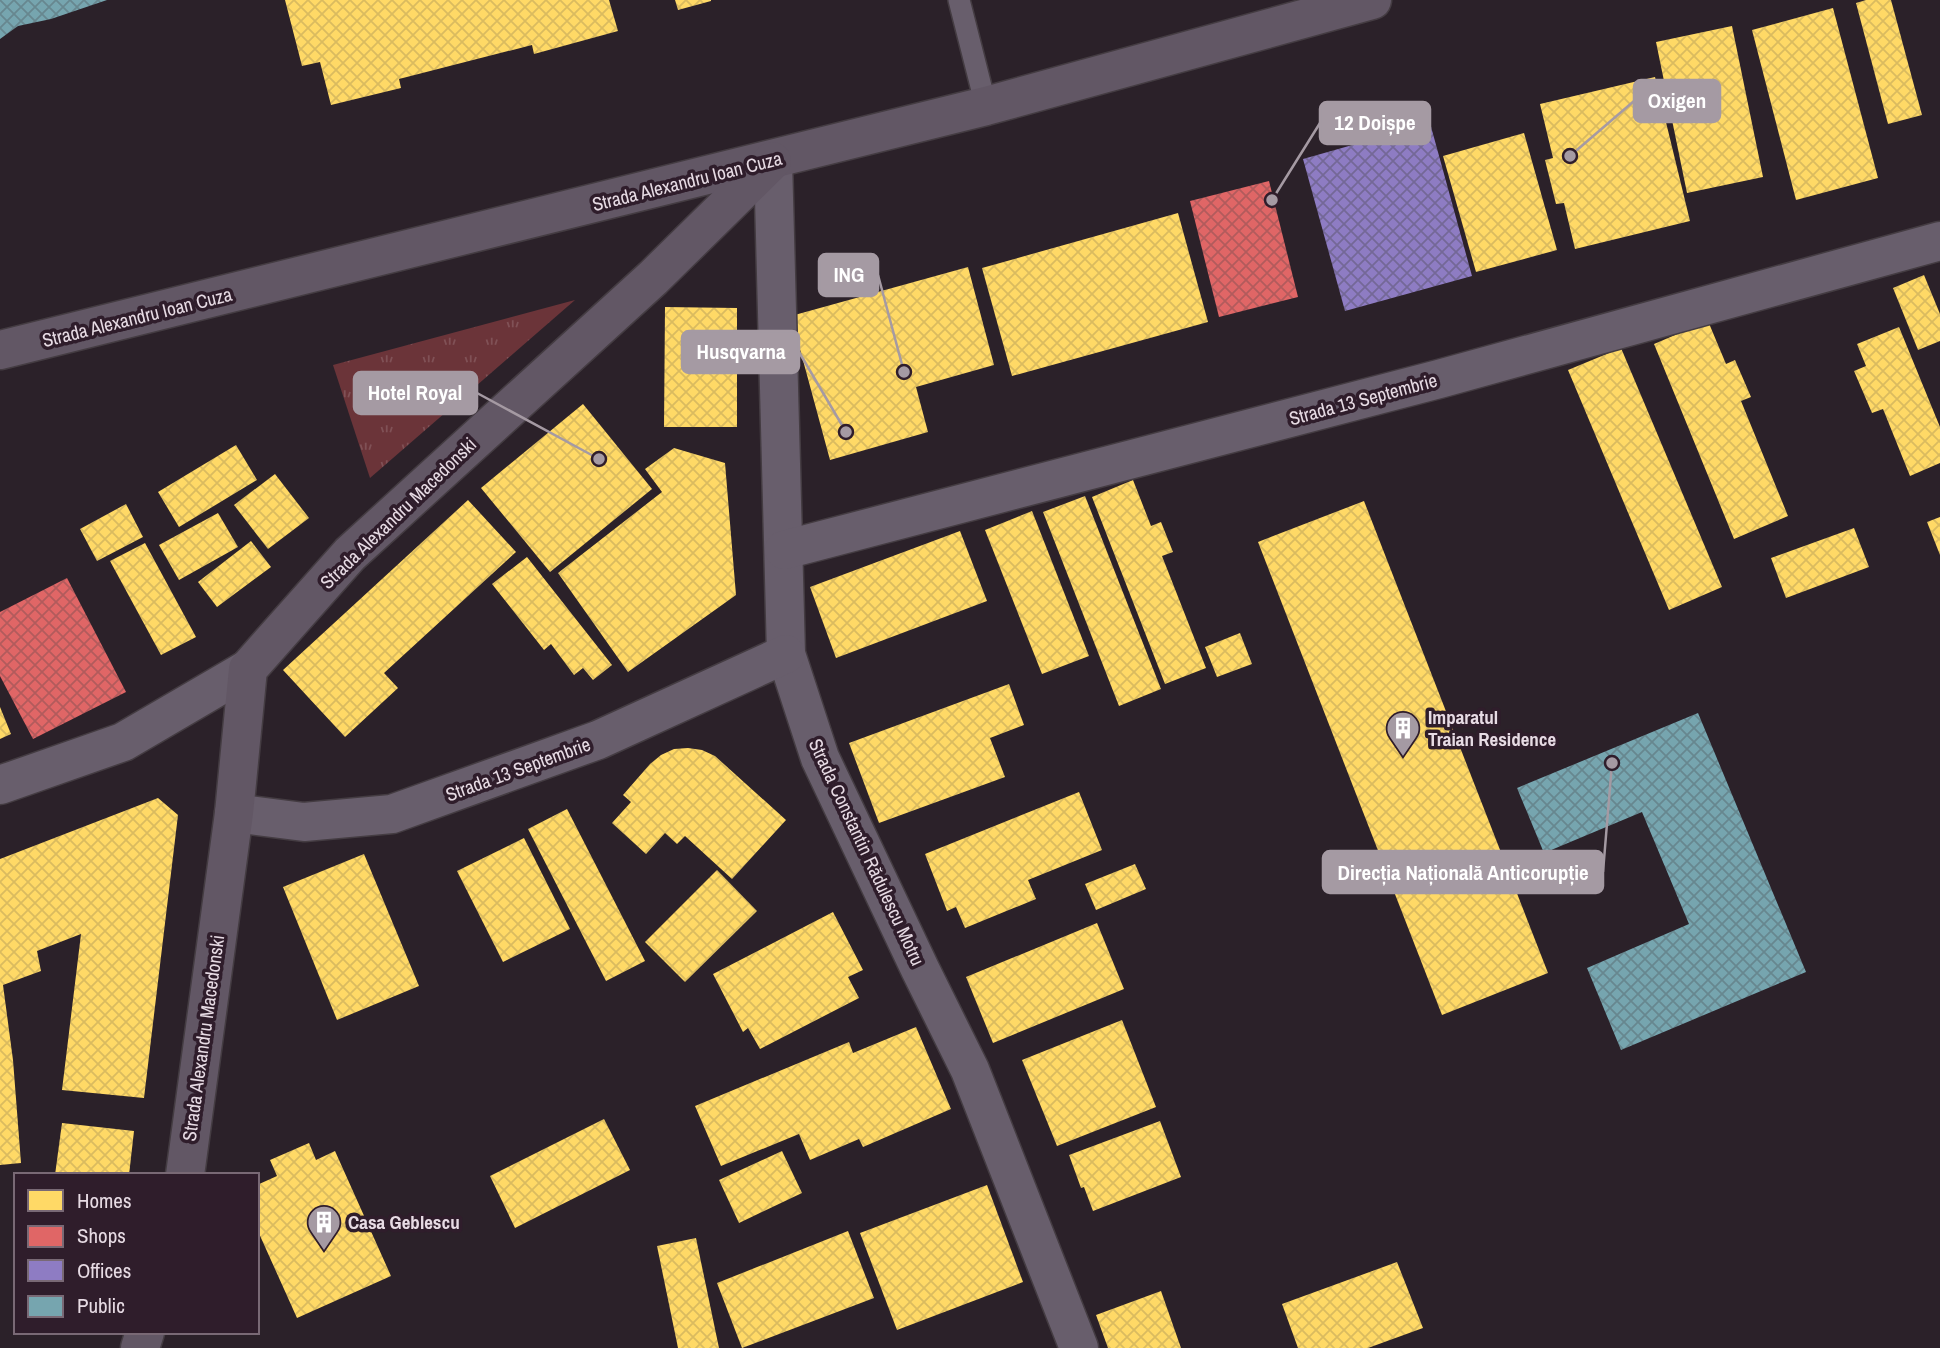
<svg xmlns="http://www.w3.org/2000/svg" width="1940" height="1348" font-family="'Archivo Narrow',sans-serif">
	<defs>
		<pattern id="grass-tufts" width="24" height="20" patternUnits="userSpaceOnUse" patternTransform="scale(1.75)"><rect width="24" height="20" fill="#6b3439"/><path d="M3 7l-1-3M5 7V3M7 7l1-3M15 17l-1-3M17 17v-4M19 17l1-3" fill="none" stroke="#805156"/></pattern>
		<pattern id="homes-cross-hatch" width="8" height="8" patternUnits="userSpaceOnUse" patternTransform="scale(1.75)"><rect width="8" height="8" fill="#ffd966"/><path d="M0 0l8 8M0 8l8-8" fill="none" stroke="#dabb5f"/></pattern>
		<pattern id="shops-cross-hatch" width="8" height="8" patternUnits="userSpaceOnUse" patternTransform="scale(1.75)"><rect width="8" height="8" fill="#e06666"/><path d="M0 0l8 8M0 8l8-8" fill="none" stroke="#b25b5c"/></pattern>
		<pattern id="offices-cross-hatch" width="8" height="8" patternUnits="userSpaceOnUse" patternTransform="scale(1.75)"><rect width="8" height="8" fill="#8e7cc3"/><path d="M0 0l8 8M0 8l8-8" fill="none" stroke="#746897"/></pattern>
		<pattern id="public-cross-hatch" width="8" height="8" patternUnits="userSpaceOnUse" patternTransform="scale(1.75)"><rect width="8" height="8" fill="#76a5af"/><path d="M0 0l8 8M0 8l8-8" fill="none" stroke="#67878f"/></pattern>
	</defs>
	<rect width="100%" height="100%" fill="#2b2129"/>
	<polygon fill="url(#grass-tufts)" points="575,300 370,478 333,365"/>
	<g fill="url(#homes-cross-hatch)">
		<polygon points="285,0 609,0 618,31 534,54 532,45 399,79 401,88 331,105 320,62 302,66"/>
		<polygon points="675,0 711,0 711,1 678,10"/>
		<polygon points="1866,0 1891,0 1922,115 1888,124 1856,3"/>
		<polygon points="1833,8 1878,178 1796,200 1752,30"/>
		<polygon points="1732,26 1763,177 1687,193 1656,42"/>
		<polygon points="1655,77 1690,221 1575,249 1564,203 1556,204 1545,160 1553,158 1540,104"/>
		<polygon points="1524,133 1557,250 1476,272 1443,156"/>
		<polygon points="1178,213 1208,322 1012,376 982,268"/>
		<polygon points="968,267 994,365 916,387 928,432 830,460 791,316"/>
		<polygon points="1924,275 1940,314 1940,341 1918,350 1893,288"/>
		<polygon points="665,307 737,308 737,427 664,427"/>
		<polygon points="1708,321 1726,364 1735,360 1751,397 1741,401 1788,516 1734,539 1654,344"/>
		<polygon points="1899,327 1940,427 1940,463 1910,476 1883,409 1872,413 1854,371 1866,366 1857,344"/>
		<polygon points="1621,348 1722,587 1669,610 1568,370"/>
		<polygon points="583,404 652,489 550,572 481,488"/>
		<polygon points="236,445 257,480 179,527 158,492"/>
		<polygon points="674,448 725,463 736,595 628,672 558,573 662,492 645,469"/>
		<polygon points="275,474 309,518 268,549 234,505"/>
		<polygon points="1133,480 1151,526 1161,522 1173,552 1162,556 1206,668 1165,684 1092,497"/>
		<polygon points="1085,496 1161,689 1119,706 1043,512"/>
		<polygon points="468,500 516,552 384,673 398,688 345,737 283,670"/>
		<polygon points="1364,501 1548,973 1442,1015 1258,542"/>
		<polygon points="126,504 143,537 97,561 80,529"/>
		<polygon points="1032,511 1089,656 1042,674 985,530"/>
		<polygon points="218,513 238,547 179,580 159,545"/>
		<polygon points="1940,517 1940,555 1927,522"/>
		<polygon points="1854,528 1869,567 1786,598 1771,558"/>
		<polygon points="960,531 987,601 836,658 810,587"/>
		<polygon points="251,541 271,567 217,607 198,582"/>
		<polygon points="145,543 196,637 161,655 110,561"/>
		<polygon points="527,557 612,665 593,680 583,668 574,675 551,644 544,650 492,584"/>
		<polygon points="1240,633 1252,664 1217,677 1205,647"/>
		<polygon points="1009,684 1024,725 990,738 1005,777 879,823 849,743"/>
		<polygon points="0,707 11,734 0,739"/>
		<polygon points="688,748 702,750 715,756 786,820 732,879 685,836 677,844 665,833 646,854 612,823 631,802 623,795 650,764 661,755 674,749"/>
		<polygon points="1079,792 1102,850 1028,880 1036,899 965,928 956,907 947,911 925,854"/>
		<polygon points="158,798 178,815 144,1098 62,1090 81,934 37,951 41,971 3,985 13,1060 21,1163 0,1165 0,859"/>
		<polygon points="567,809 645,961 606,981 528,829"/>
		<polygon points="524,838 570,929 503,962 457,871"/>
		<polygon points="364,854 419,986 337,1020 283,887"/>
		<polygon points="1135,864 1146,889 1096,910 1085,884"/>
		<polygon points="717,870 757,911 685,982 645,942"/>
		<polygon points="833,912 863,970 848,977 859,998 760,1049 748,1028 743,1032 713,974"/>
		<polygon points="1097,923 1124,989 993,1043 966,977"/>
		<polygon points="1122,1020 1156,1107 1057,1146 1022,1060"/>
		<polygon points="916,1027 951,1109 863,1147 859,1139 810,1160 799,1134 721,1166 695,1106 849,1042 853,1053"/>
		<polygon points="604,1119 630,1170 515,1228 490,1176"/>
		<polygon points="1160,1121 1181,1177 1093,1211 1084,1187 1081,1188 1069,1155"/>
		<polygon points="62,1123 134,1131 129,1175 55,1175"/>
		<polygon points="309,1143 316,1160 335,1151 391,1276 297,1318 257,1229 257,1185 277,1176 270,1160"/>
		<polygon points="782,1151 802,1193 739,1223 719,1180"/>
		<polygon points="987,1185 1023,1282 897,1330 860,1233"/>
		<polygon points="848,1231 874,1298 742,1348 717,1283"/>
		<polygon points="696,1238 719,1348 678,1348 657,1246"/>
		<polygon points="1397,1262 1423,1328 1368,1348 1298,1348 1282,1304"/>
		<polygon points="1161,1291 1181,1348 1108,1348 1096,1315"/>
	</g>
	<g fill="url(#shops-cross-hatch)">
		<polygon points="1269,181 1298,297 1219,317 1190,201"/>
		<polygon points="67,578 126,692 33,739 0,676 0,612"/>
	</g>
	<polygon fill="url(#offices-cross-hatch)" points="1430,123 1472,276 1345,311 1303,159"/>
	<g fill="url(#public-cross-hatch)">
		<polygon points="0,0 107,0 51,19 18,26 0,39"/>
		<polygon points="1698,713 1806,972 1621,1050 1587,968 1689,924 1642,812 1544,853 1517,788"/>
	</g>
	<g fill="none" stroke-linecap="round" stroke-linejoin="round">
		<defs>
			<polyline id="lane" points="959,0 986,106"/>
			<g id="street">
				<polyline points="773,160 786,654 820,758 920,969 970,1070 1079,1348"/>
				<polyline points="784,550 1439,379 1940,241"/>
				<polyline points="0,785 123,742 248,669"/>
				<polyline points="234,813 304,822 392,814 598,740 786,654"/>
			</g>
			<g id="secondary">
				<polyline points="0,350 986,106 1372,0"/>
				<polyline points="185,1175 234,813 248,669 350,554 653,278 772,161"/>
				<polyline points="140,1348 145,1332"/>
			</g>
		</defs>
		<use href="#lane" stroke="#443c42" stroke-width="24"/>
		<use href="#street" stroke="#443c42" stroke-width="41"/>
		<use href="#secondary" stroke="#443c42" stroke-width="41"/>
		<use href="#lane" stroke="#685e6c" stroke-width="21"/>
		<use href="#street" stroke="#685e6c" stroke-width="38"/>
		<use href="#secondary" stroke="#625765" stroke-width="38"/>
	</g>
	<defs>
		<symbol id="building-pin" viewBox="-11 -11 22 30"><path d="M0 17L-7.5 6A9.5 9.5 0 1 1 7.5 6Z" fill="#a59aa3" stroke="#2f1d2b"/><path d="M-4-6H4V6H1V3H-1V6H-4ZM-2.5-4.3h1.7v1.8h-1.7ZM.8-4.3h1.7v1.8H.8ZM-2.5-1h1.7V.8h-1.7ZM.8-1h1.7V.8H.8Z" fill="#fff"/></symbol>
	</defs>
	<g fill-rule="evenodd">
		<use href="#building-pin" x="1384" y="709" width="38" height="52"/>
		<use href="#building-pin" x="305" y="1203" width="38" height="52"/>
	</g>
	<g text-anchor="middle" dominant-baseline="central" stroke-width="7" stroke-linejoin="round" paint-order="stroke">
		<g font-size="19" fill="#e7dbe4" stroke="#2f1d2b">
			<text transform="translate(687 181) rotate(-14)">Strada Alexandru Ioan Cuza</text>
			<text transform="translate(137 317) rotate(-14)">Strada Alexandru Ioan Cuza</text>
			<text transform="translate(1363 399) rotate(-15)">Strada 13 Septembrie</text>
			<text transform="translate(398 513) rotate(-44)">Strada Alexandru Macedonski</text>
			<text transform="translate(518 769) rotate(-20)">Strada 13 Septembrie</text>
			<text transform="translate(867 852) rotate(65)">Strada Constantin Rădulescu Motru</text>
			<text transform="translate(203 1038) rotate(-82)">Strada Alexandru Macedonski</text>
		</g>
		<g font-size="19" font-weight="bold" fill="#e7dbe4" stroke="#2f1d2b" text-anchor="start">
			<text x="1428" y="717">Imparatul<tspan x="1428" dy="22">Traian Residence</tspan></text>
			<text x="348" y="1222">Casa Geblescu</text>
		</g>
	</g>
	<path fill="none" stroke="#a59aa3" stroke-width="2.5" d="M1570 156L1634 101M1272 200L1320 123M904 372L878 275M846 432L799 352M599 459L477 393M1612 763L1603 872"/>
	<g fill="#a59aa3" stroke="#2f1d2b" stroke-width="2.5">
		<circle cx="1570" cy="156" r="7"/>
		<circle cx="1272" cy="200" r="7"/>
		<circle cx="904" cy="372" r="7"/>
		<circle cx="846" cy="432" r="7"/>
		<circle cx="599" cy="459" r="7"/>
		<circle cx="1612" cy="763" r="7"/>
	</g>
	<g fill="#a59aa3" stroke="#a59aa3" stroke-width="2.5">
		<rect x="1634" y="80" width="86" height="42" rx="7"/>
		<rect x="1320" y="102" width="110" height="42" rx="7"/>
		<rect x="819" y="254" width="59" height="42" rx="7"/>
		<rect x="682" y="331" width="117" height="42" rx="7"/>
		<rect x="354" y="372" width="123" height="42" rx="7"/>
		<rect x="1323" y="851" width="280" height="42" rx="7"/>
	</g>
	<g font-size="21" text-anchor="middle" font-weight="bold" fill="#fff">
		<text x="1677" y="108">Oxigen</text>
		<text x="1375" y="130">12 Doișpe</text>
		<text x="849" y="282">ING</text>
		<text x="741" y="359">Husqvarna</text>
		<text x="415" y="400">Hotel Royal</text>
		<text x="1463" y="880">Direcția Națională Anticorupție</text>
	</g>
	<rect x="14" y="1173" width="245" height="161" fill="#2f1d2b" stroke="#796975" stroke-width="2"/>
	<rect x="28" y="1190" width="35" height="21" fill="#ffd966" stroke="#796975" stroke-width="2"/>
	<text x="77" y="1208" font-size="21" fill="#e7dbe4">Homes</text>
	<rect x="28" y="1226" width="35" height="21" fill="#e06666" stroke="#796975" stroke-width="2"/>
	<text x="77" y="1243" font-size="21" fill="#e7dbe4">Shops</text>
	<rect x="28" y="1260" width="35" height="21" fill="#8e7cc3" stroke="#796975" stroke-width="2"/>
	<text x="77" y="1278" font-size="21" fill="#e7dbe4">Offices</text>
	<rect x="28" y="1296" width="35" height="21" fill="#76a5af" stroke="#796975" stroke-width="2"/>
	<text x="77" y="1313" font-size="21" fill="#e7dbe4">Public</text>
</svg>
